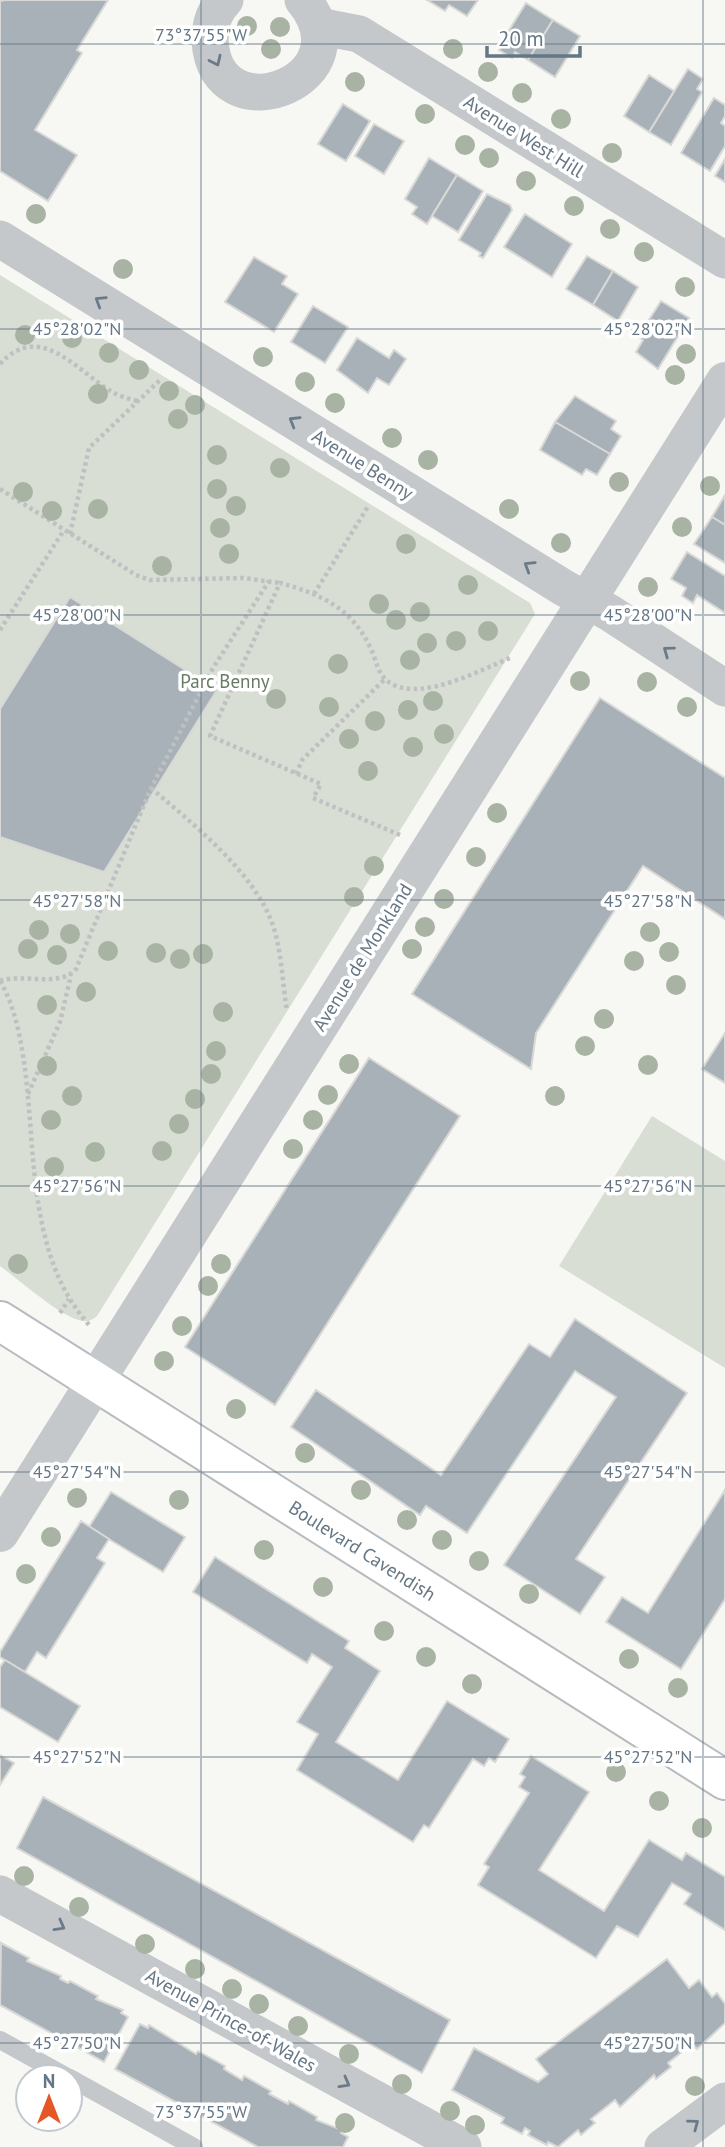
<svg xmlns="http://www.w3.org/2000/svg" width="725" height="2147" font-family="'PT Sans',sans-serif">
	<rect width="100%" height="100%" fill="#f7f7f3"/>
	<g fill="#d8ded4">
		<path d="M0,275L530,603L535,614L97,1316C92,1320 89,1322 82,1321C59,1316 21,1281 0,1266Z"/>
		<polygon points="652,1116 725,1161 725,1368 559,1266"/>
	</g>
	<g fill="#a8b1b7" stroke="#d8d8d6" stroke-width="2">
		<polygon points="5,0 108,0 77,50 82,53 35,130 77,155 48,201 0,171 0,1"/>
		<polygon points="427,0 478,0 467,16 449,5 445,11"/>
		<polygon points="526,3 553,20 528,60 515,52 512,58 499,50 503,44 501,43"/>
		<polygon points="553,20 580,36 555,77 528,60"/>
		<polygon points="688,69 703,79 697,89 702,92 671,145 649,132"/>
		<polygon points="649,75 674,91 649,132 624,116"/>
		<polygon points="714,98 725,105 725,116 721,123 725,126 725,146 710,171 681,153"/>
		<polygon points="343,104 370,121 346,161 318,144"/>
		<polygon points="374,124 404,141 384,174 355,156"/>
		<polygon points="429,158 457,175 427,224 412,214 417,207 405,199"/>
		<polygon points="725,159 725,182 715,176"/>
		<polygon points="457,175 483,191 458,232 432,216"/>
		<polygon points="487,194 510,205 512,210 483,258 479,256 481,253 459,240"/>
		<polygon points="525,214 572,244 552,277 504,247"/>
		<polygon points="587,256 613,271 593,305 566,289"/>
		<polygon points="254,257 287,276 282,284 298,294 274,332 225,302"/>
		<polygon points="613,271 638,287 618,321 593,305"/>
		<polygon points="661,301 689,318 658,369 636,352 643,340 638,337"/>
		<polygon points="313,306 348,327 325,363 291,342"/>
		<polygon points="357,338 389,358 394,350 406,359 389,385 377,378 368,393 337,370"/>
		<polygon points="575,396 616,421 611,429 621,436 610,454 555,422"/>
		<polygon points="555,422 610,454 597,475 586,469 582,475 540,450"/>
		<polygon points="725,495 725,525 712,517"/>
		<polygon points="712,517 725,525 725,563 694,544"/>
		<polygon points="687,552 725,576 725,613 697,595 693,603 682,596 686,588 671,579"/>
		<polygon points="70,597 217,690 104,872 0,837 0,709"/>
		<polygon points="600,698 725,778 725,919 643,866 536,1033 531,1069 412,994"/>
		<polygon points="725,1033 725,1083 702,1069"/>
		<polygon points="369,1058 460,1116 275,1405 185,1347"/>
		<polygon points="575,1319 687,1393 576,1559 605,1577 580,1614 504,1565 616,1397 575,1371 467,1533 426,1506 420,1515 291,1427 316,1390 441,1475 529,1344 550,1357"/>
		<polygon points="725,1490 725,1599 681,1669 606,1622 622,1597 648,1613"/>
		<polygon points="111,1492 185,1537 163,1572 89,1527"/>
		<polygon points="81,1521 109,1539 97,1558 105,1563 46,1658 37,1652 25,1672 0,1657 0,1652"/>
		<polygon points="215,1557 349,1641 345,1648 380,1671 336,1742 398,1780 447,1701 509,1739 495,1762 489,1758 484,1766 473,1759 429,1828 424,1825 413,1842 297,1770 318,1734 297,1722 332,1667 312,1654 307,1663 193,1592"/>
		<polygon points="5,1660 80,1706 58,1742 0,1707 0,1667"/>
		<polygon points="0,1755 14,1763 0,1785"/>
		<polygon points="531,1756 589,1792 539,1870 604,1911 649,1840 682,1860 686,1853 725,1877 725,1930 684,1904 691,1894 672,1883 638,1937 617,1926 596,1958 478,1885 489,1867 484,1864 529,1793 519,1787 525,1777 520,1774"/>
		<polygon points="43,1797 450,2020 422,2073 17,1848"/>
		<polygon points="1,1943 29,1958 27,1961 61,1976 60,1979 68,1983 70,1981 98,1996 96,1999 123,2010 121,2013 128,2017 104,2062 0,2005"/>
		<polygon points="667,1959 689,1988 699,1980 712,1997 717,1993 725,2004 725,2023 697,2049 692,2044 668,2063 671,2067 656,2079 654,2075 620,2107 615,2100 591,2119 595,2123 581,2135 578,2130 558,2147 548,2142 547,2145 528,2135 530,2131 525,2128 522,2134 501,2123 504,2118 452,2090 474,2048 538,2082 548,2074 536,2059"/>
		<polygon points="140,2024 148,2028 149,2025 196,2054 198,2051 225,2066 224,2069 242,2080 244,2076 271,2091 269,2094 288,2104 289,2101 317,2117 316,2120 342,2130 341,2133 348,2137 343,2147 258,2147 115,2069"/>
	</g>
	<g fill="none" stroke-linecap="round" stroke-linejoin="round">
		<defs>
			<g id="secondary">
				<path id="s1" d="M0,1321L725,1780"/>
			</g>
		</defs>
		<use href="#secondary" stroke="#b6bbc0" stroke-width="42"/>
		<g stroke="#bec0c2" stroke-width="4.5" stroke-dasharray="3.5 3.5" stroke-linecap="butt">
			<path d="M0,364C40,320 77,371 112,392C119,396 129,399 138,401"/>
			<polyline points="0,489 136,575 150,580 243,578 280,583"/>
			<polyline points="70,534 89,448 161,379"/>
			<polyline points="314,594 369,505"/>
			<polyline points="0,630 64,530"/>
			<polyline points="296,774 302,760 385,679"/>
			<path d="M151,788C192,823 251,870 271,920C282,948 282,982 287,1011"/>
			<path d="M400,835L313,798L321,784L210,736L280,583C321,594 352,608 371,649C377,662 378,677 392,684C424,701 480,670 510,658"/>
			<path d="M0,981C23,973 60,988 76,969L151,788L213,668L269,581"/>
			<path d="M0,981C15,1006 21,1040 25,1069C36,1154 28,1258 90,1326"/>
			<polyline points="28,1094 60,1022 71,975"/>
			<polyline points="60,1313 69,1299"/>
		</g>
		<g stroke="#c4c8cb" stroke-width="18">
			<polyline points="0,2040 67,2077"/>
			<polyline points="70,2078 194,2147"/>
		</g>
		<g stroke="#c4c8cb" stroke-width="37">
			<path d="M225,0C212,13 208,31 211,50C226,135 367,77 303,0"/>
			<polyline points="318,26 359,34 725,260"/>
			<polyline points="0,239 564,588 610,613 725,688"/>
			<polyline points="0,1894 463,2147"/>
			<polyline points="663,2147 725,2101"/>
		</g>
		<polyline stroke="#c4c8cb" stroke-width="38" points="0,1533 725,381"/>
		<use href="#secondary" stroke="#fff" stroke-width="38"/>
	</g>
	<g fill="#a8b3a4">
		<circle cx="247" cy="26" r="10"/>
		<circle cx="280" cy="27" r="10"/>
		<circle cx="271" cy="49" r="10"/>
		<circle cx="453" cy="49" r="10"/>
		<circle cx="488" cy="72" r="10"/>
		<circle cx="355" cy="82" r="10"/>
		<circle cx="522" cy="93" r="10"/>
		<circle cx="425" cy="114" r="10"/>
		<circle cx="561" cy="119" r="10"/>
		<circle cx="465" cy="145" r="10"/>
		<circle cx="612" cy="153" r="10"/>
		<circle cx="489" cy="158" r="10"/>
		<circle cx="526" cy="181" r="10"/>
		<circle cx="574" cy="206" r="10"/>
		<circle cx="36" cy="214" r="10"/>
		<circle cx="610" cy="229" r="10"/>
		<circle cx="644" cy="252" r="10"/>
		<circle cx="123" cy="269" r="10"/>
		<circle cx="685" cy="287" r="10"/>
		<circle cx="25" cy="335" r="10"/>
		<circle cx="72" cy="338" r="10"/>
		<circle cx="109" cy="353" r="10"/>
		<circle cx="686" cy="354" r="10"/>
		<circle cx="263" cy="357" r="10"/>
		<circle cx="139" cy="370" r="10"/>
		<circle cx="675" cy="375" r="10"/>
		<circle cx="305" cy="382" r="10"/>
		<circle cx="169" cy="391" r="10"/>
		<circle cx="98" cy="394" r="10"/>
		<circle cx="335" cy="403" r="10"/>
		<circle cx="195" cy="405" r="10"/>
		<circle cx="178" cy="419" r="10"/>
		<circle cx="392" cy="438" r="10"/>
		<circle cx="217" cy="455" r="10"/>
		<circle cx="428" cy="460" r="10"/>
		<circle cx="280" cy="468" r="10"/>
		<circle cx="619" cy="482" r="10"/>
		<circle cx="710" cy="486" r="10"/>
		<circle cx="217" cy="489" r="10"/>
		<circle cx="23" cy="492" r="10"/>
		<circle cx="236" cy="506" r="10"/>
		<circle cx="98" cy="509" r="10"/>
		<circle cx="509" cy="509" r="10"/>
		<circle cx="52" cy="511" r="10"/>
		<circle cx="682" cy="527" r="10"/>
		<circle cx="220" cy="528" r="10"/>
		<circle cx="561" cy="543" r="10"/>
		<circle cx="406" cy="544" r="10"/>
		<circle cx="229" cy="554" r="10"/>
		<circle cx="162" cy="566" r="10"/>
		<circle cx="468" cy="585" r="10"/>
		<circle cx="648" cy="587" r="10"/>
		<circle cx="379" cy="604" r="10"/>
		<circle cx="420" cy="612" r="10"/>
		<circle cx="396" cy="620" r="10"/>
		<circle cx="488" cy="631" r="10"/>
		<circle cx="456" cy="641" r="10"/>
		<circle cx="427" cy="643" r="10"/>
		<circle cx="410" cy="660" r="10"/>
		<circle cx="338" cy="664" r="10"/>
		<circle cx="580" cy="681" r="10"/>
		<circle cx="647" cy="682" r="10"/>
		<circle cx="276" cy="699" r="10"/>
		<circle cx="433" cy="701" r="10"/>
		<circle cx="329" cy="707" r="10"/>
		<circle cx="687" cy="707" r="10"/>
		<circle cx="408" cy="710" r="10"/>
		<circle cx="375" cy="721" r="10"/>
		<circle cx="444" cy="734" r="10"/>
		<circle cx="349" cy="739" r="10"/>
		<circle cx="413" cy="747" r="10"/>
		<circle cx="368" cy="771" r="10"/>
		<circle cx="497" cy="813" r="10"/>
		<circle cx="476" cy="857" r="10"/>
		<circle cx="374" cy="866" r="10"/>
		<circle cx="354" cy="897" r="10"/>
		<circle cx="444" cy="899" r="10"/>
		<circle cx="425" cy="927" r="10"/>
		<circle cx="39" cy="930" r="10"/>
		<circle cx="650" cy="932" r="10"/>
		<circle cx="70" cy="934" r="10"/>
		<circle cx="28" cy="949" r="10"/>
		<circle cx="412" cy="949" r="10"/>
		<circle cx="108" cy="951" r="10"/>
		<circle cx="669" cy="952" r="10"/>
		<circle cx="156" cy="953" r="10"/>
		<circle cx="203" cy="954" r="10"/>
		<circle cx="57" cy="955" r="10"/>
		<circle cx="180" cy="959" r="10"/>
		<circle cx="634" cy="961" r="10"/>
		<circle cx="676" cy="985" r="10"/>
		<circle cx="86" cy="992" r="10"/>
		<circle cx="47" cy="1005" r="10"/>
		<circle cx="223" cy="1012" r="10"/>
		<circle cx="604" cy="1019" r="10"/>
		<circle cx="585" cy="1046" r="10"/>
		<circle cx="216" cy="1051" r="10"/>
		<circle cx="349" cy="1064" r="10"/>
		<circle cx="648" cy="1065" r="10"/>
		<circle cx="47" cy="1066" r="10"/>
		<circle cx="211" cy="1074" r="10"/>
		<circle cx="328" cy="1095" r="10"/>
		<circle cx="72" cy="1096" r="10"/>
		<circle cx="555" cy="1096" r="10"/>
		<circle cx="195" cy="1099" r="10"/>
		<circle cx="51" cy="1120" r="10"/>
		<circle cx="313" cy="1120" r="10"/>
		<circle cx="179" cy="1124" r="10"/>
		<circle cx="293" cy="1149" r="10"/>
		<circle cx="162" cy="1151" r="10"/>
		<circle cx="95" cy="1152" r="10"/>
		<circle cx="54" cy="1167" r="10"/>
		<circle cx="18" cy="1264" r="10"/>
		<circle cx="221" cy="1264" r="10"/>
		<circle cx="208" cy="1286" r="10"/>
		<circle cx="182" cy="1326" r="10"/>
		<circle cx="164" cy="1361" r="10"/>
		<circle cx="236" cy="1409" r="10"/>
		<circle cx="305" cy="1453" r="10"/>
		<circle cx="361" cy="1490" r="10"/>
		<circle cx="77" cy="1498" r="10"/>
		<circle cx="179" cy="1500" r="10"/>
		<circle cx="407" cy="1520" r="10"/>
		<circle cx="51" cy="1537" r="10"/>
		<circle cx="442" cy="1540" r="10"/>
		<circle cx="264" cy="1550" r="10"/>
		<circle cx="479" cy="1561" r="10"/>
		<circle cx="26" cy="1574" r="10"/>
		<circle cx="323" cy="1587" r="10"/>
		<circle cx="529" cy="1594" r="10"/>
		<circle cx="384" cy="1631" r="10"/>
		<circle cx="426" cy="1657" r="10"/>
		<circle cx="629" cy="1659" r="10"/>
		<circle cx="472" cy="1684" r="10"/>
		<circle cx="678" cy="1688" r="10"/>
		<circle cx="616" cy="1772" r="10"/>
		<circle cx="659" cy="1801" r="10"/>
		<circle cx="702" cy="1828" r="10"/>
		<circle cx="24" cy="1876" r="10"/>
		<circle cx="79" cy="1907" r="10"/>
		<circle cx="145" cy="1944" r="10"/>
		<circle cx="195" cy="1969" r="10"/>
		<circle cx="232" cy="1989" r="10"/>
		<circle cx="259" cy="2004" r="10"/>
		<circle cx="298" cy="2026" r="10"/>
		<circle cx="349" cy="2054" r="10"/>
		<circle cx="402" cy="2084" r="10"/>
		<circle cx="695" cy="2086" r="10"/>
		<circle cx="450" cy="2111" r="10"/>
		<circle cx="345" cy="2123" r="10"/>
		<circle cx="475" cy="2125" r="10"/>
	</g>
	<defs><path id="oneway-chevron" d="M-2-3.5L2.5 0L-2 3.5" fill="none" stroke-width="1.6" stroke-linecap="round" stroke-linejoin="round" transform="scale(1.75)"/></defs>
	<g stroke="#6a7a88">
		<use href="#oneway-chevron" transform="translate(216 61) rotate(65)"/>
		<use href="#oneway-chevron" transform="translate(100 301) rotate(-148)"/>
		<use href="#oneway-chevron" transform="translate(294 421) rotate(-149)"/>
		<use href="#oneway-chevron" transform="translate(529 566) rotate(-148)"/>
		<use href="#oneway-chevron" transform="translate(668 651) rotate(-144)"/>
		<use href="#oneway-chevron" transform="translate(60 1926) rotate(29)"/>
		<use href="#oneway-chevron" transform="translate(345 2083) rotate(29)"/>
		<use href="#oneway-chevron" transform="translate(694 2124) rotate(-37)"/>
	</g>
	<path fill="none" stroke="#657685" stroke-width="2" stroke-opacity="0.45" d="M201,0V2147M703,0V2147M0,44H725M0,329H725M0,615H725M0,900H725M0,1186H725M0,1472H725M0,1757H725M0,2043H725"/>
	<g text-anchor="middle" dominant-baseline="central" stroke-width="7" stroke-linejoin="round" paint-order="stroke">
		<g font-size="19" fill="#657685" stroke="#fff">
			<text transform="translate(524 136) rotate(32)">Avenue West Hill</text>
			<text transform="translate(363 464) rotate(32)">Avenue Benny</text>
			<text transform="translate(362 957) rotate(-58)">Avenue de Monkland</text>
			<text stroke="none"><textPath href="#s1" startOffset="429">Boulevard Cavendish</textPath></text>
			<text transform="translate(231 2020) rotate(29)">Avenue Prince-of-Wales</text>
		</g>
		<g font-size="19" fill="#687c64" stroke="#fff">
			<text x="225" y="681">Parc Benny</text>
		</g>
	</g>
	<g font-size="18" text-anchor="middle" fill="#657685" stroke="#fff" stroke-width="7" stroke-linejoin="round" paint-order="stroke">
		<text x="201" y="41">73°37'55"W</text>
		<text x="77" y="335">45°28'02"N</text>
		<text x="648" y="335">45°28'02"N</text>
		<text x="77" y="621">45°28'00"N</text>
		<text x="648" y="621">45°28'00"N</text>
		<text x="77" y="907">45°27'58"N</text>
		<text x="648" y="907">45°27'58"N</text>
		<text x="77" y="1192">45°27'56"N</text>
		<text x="648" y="1192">45°27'56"N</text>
		<text x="77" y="1478">45°27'54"N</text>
		<text x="648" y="1478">45°27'54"N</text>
		<text x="77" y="1763">45°27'52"N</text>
		<text x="648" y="1763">45°27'52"N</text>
		<text x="77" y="2049">45°27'50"N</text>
		<text x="648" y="2049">45°27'50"N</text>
		<text x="201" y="2118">73°37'55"W</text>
	</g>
	<g transform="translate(49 2098)"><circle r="33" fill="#ffffff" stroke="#c1c8ce" stroke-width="2"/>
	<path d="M0-5L12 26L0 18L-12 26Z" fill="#e55725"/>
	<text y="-10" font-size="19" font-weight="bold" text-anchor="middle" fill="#657685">N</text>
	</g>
	<path d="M487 46v10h93v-10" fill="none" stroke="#657685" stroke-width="3.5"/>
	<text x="498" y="46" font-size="21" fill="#657685" stroke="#ffffff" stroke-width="5" paint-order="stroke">20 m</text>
</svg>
